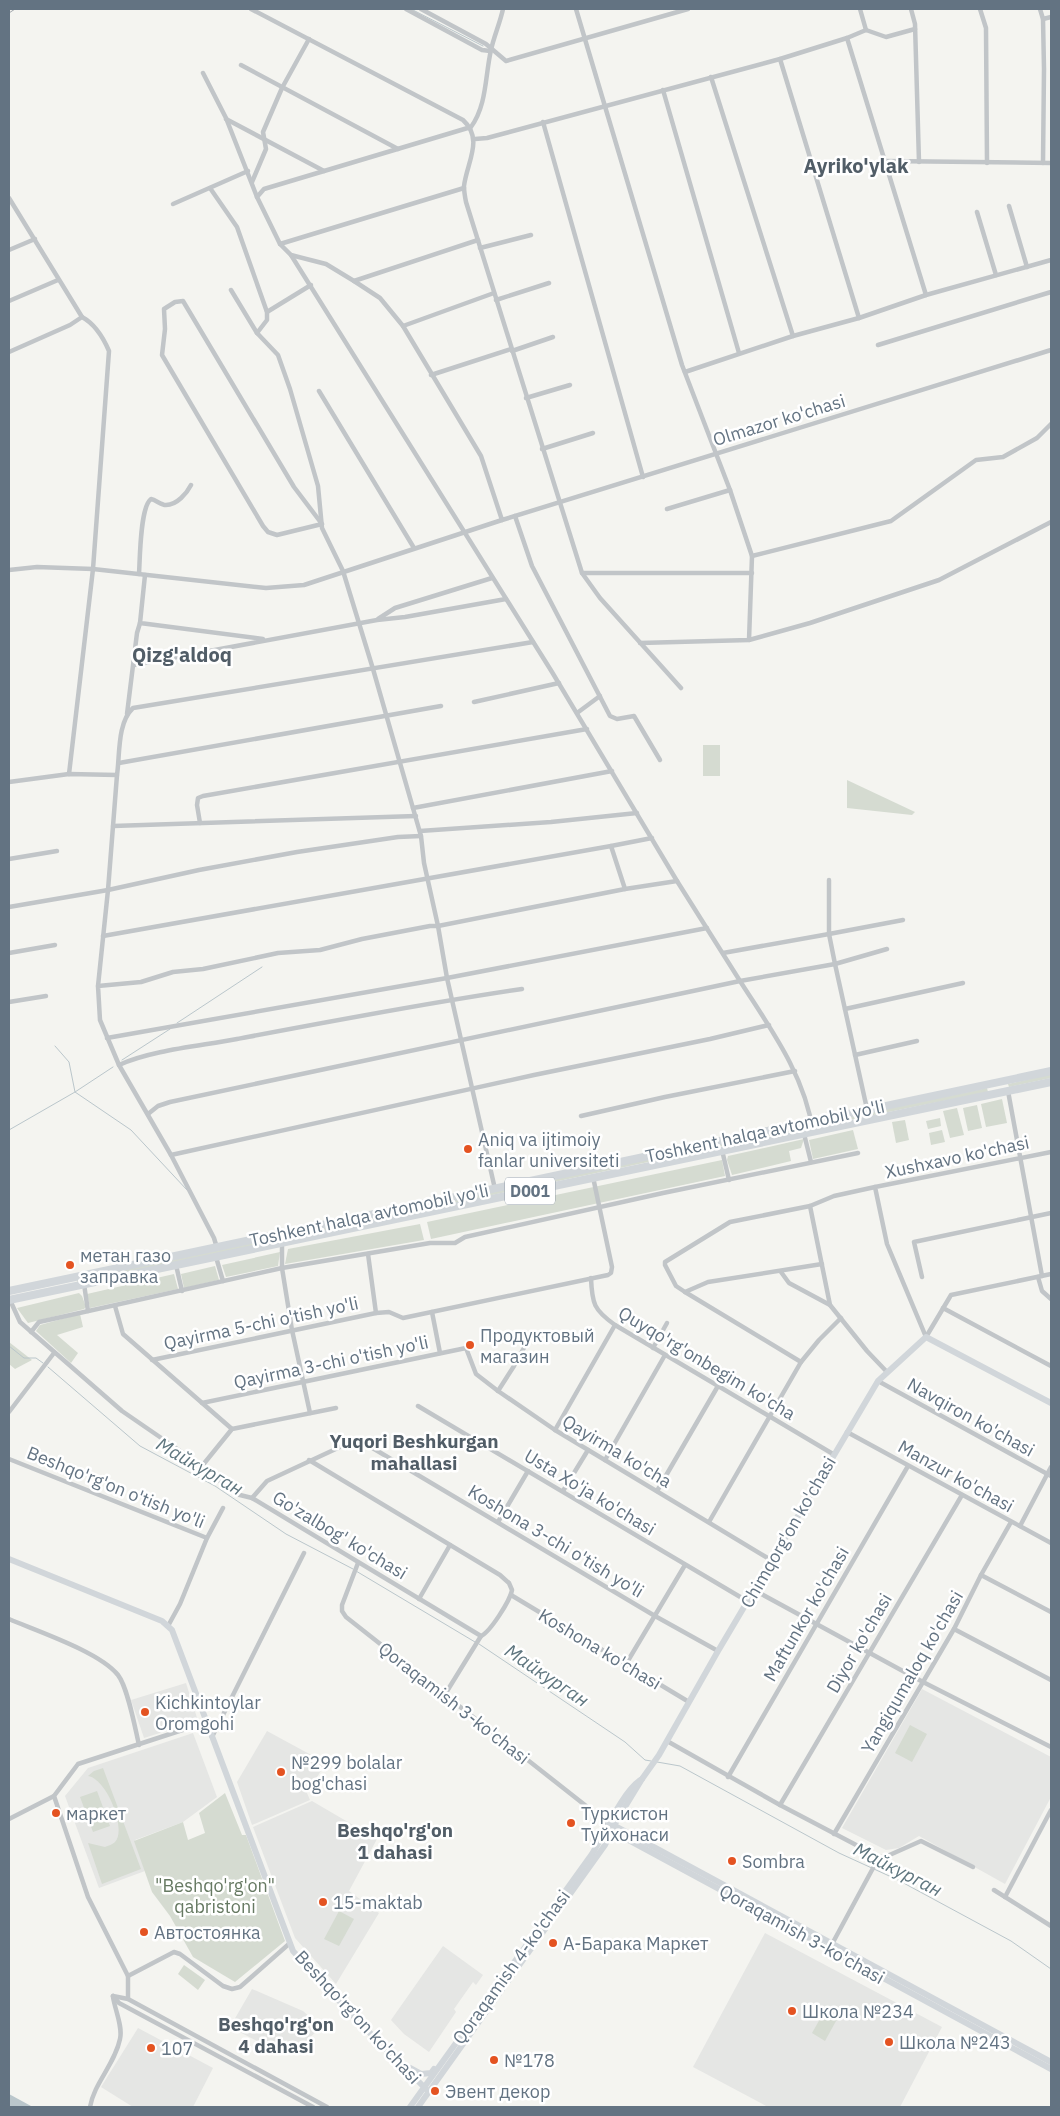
<svg xmlns="http://www.w3.org/2000/svg" width="1060" height="2116" font-family="'IBM Plex Sans',sans-serif">
	<rect width="100%" height="100%" fill="#f4f4f0"/>
	<g fill="#e5e6e4">
		<polygon points="186,1683 198,1721 144,1738 131,1700"/>
		<polygon points="922,1689 1051,1757 1051,1797 1005,1884 919,1836 899,1848 886,1850 842,1828"/>
		<polygon points="267,1731 326,1763 307,1793 310,1800 252,1825 237,1782"/>
		<polygon points="193,1733 217,1797 183,1822 135,1840 145,1871 99,1888 65,1796 88,1768"/>
		<polygon points="312,1801 377,1839 349,1891 379,1913 336,1984 295,1938 253,1827"/>
		<polygon points="765,1933 942,2027 900,2107 768,2107 693,2067"/>
		<polygon points="443,1946 483,1975 476,1985 473,1982 454,2009 456,2012 429,2052 404,2034 391,2020"/>
		<polygon points="252,1989 303,2011 321,2027 300,2047 286,2040 278,2052 230,2027"/>
		<polygon points="138,2028 213,2068 193,2107 133,2107 101,2087"/>
	</g>
	<g fill="#d5dbd1">
		<rect x="703" y="745" width="17" height="31"/>
		<polygon points="847,780 915,812 912,815 847,808"/>
		<polygon points="1051,1074 1051,1078 1009,1087 1008,1084"/>
		<polygon points="987,1088 988,1092 824,1125 823,1122"/>
		<polygon points="1002,1099 1007,1123 986,1127 981,1104"/>
		<polygon points="977,1105 982,1128 968,1131 963,1108"/>
		<polygon points="957,1108 964,1135 950,1138 943,1111"/>
		<polygon points="940,1118 941,1126 928,1129 926,1121"/>
		<polygon points="905,1120 909,1140 896,1143 892,1122"/>
		<polygon points="799,1127 799,1130 275,1241 275,1238"/>
		<polygon points="853,1130 858,1149 813,1159 809,1140"/>
		<polygon points="942,1130 945,1142 931,1145 929,1133"/>
		<polygon points="804,1139 801,1148 789,1151 791,1161 732,1175 727,1160 728,1156"/>
		<polygon points="722,1160 725,1176 431,1239 427,1222"/>
		<polygon points="420,1224 424,1240 285,1264 288,1249"/>
		<polygon points="262,1241 263,1244 78,1284 77,1280"/>
		<polygon points="280,1252 278,1266 226,1277 222,1265"/>
		<polygon points="215,1266 219,1280 184,1288 181,1274"/>
		<polygon points="174,1274 178,1289 90,1308 87,1294"/>
		<polygon points="79,1293 82,1296 86,1307 84,1309 28,1323 17,1308"/>
		<polygon points="80,1314 83,1327 57,1335 78,1353 71,1363 36,1331 40,1325"/>
		<polygon points="9,1342 32,1360 15,1369 9,1364"/>
		<polygon points="910,1725 927,1734 912,1762 895,1753"/>
		<path d="M103,1768L141,1869L102,1884L88,1843L105,1847C108,1846 113,1844 115,1842C127,1830 107,1779 88,1776L94,1771Z"/>
		<polygon points="97,1791 110,1826 93,1832 80,1797"/>
		<polygon points="225,1793 242,1835 246,1835 285,1941 235,1982 193,1957 170,1916 152,1892 134,1841 183,1822 188,1840 205,1833 199,1813"/>
		<polygon points="339,1911 354,1919 339,1946 324,1939"/>
		<polygon points="184,1965 205,1980 198,1990 178,1974"/>
		<polygon points="828,2005 841,2012 825,2041 812,2033"/>
	</g>
	<polygon fill="#bac6cb" points="9,2094 31,2106 31,2107 10,2107"/>
	<g fill="none" stroke-linecap="round" stroke-linejoin="round">
		<g stroke="#bac6cb" stroke-width="1">
			<polyline points="411,9 483,46"/>
			<polyline points="177,1023 262,967"/>
			<polyline points="55,1046 69,1062 75,1092 131,1130 187,1190"/>
			<polyline points="122,1060 170,1029"/>
			<polyline points="9,1130 75,1092 113,1067"/>
			<polyline points="9,1346 24,1358 36,1358 43,1363"/>
			<polyline points="48,1367 140,1446 215,1486 286,1534 353,1569"/>
			<polyline points="356,1571 475,1642"/>
			<polyline points="479,1644 625,1742 645,1760 651,1761"/>
			<polyline points="657,1762 680,1766 839,1853 898,1880 1011,1941 1051,1969"/>
		</g>
		<g stroke="#c1c5c8" stroke-width="4.5">
			<path d="M251,9L463,120C484,139 467,162 464,186C464,191 465,197 466,202L582,573L600,598L681,688"/>
			<polyline points="406,9 482,50 490,51"/>
			<polyline points="421,9 486,44 506,61 688,9"/>
			<polyline points="576,9 682,365 730,490 752,556 749,640"/>
			<polyline points="860,9 866,30"/>
			<polyline points="911,9 915,24 919,162"/>
			<polyline points="980,9 986,28 987,163"/>
			<polyline points="1040,9 1043,19 1044,69 1043,163"/>
			<polyline points="1043,19 1051,17"/>
			<polyline points="847,38 926,295"/>
			<polyline points="780,59 859,318"/>
			<polyline points="241,65 398,149"/>
			<polyline points="203,73 226,118 257,197 280,244 291,255 326,264 354,281 380,298 403,326 481,456 502,520 1051,350"/>
			<polyline points="711,77 793,336"/>
			<polyline points="663,90 739,353"/>
			<polyline points="226,119 324,171"/>
			<polyline points="543,122 643,477"/>
			<polyline points="475,139 487,138 780,59 847,38 866,30 886,37 915,29"/>
			<polyline points="886,161 1051,163"/>
			<polyline points="252,182 266,149 263,132 282,88 309,39"/>
			<polyline points="210,188 237,227 267,312 267,320 257,333"/>
			<path d="M257,197L264,189L471,127C487,105 485,76 491,50C494,36 500,23 503,9"/>
			<polyline points="9,198 82,317"/>
			<polyline points="173,204 248,171"/>
			<polyline points="1009,206 1027,267"/>
			<polyline points="977,212 996,275"/>
			<polyline points="280,244 464,188"/>
			<polyline points="480,248 531,235"/>
			<polyline points="9,250 35,239"/>
			<polyline points="291,255 552,672 677,881"/>
			<polyline points="354,281 478,240"/>
			<polyline points="231,290 257,333 278,355 290,389 318,486 322,528 343,571 373,669 421,836 424,863 438,926 447,978 495,1189"/>
			<polyline points="496,300 549,283"/>
			<polyline points="9,301 58,280"/>
			<polygon points="183,301 294,487 322,524 277,535 268,532 263,526 162,355 165,329 164,309 175,302"/>
			<polyline points="267,312 311,285"/>
			<polyline points="403,326 494,293"/>
			<polyline points="878,345 1051,292"/>
			<polyline points="512,351 553,337"/>
			<path d="M9,352L70,325L82,317C95,324 103,337 109,351L93,569L69,774"/>
			<polyline points="685,372 793,336 859,318 926,295 1051,260"/>
			<polyline points="431,375 511,349"/>
			<polyline points="319,391 414,548"/>
			<polyline points="526,398 570,385"/>
			<polyline points="542,449 593,433"/>
			<polyline points="667,509 730,490"/>
			<polyline points="515,516 532,566 610,716 617,719 634,716 660,760"/>
			<polyline points="752,556 891,521 976,460 1003,457 1037,438 1051,424"/>
			<polyline points="9,570 37,567 93,569 266,588 304,585 502,520"/>
			<polyline points="582,573 752,573"/>
			<path d="M139,574C140,559 140,507 151,499C156,500 161,505 166,505C177,505 187,493 191,485"/>
			<polyline points="145,575 140,623 263,639"/>
			<polyline points="378,619 395,608 492,578"/>
			<polyline points="640,643 749,640 810,623 939,580 1051,522"/>
			<polyline points="134,665 377,620 405,617 506,599"/>
			<polyline points="474,702 559,683"/>
			<polyline points="577,713 600,696"/>
			<polyline points="127,714 137,633 140,623"/>
			<polyline points="119,763 441,706"/>
			<path d="M9,782L69,774L117,775C120,755 117,723 133,708L533,642"/>
			<polyline points="413,808 612,771"/>
			<polyline points="200,823 197,805 198,798 203,796 587,729"/>
			<polyline points="113,826 416,816"/>
			<polyline points="420,831 551,822 637,813"/>
			<polyline points="611,846 652,838"/>
			<polyline points="9,859 57,851"/>
			<polyline points="829,880 829,934 903,920"/>
			<polyline points="9,907 108,890 199,870 297,852 398,837 421,836"/>
			<path d="M103,936L611,846L625,889L677,881C698,914 719,948 740,981C770,1028 805,1075 813,1132"/>
			<polyline points="9,953 55,945"/>
			<polyline points="723,953 829,934 835,964 887,949"/>
			<polyline points="98,986 108,890 117,775"/>
			<polyline points="9,1002 46,996"/>
			<polyline points="845,1009 963,983"/>
			<polyline points="107,1038 447,978 707,928"/>
			<polyline points="855,1055 917,1041"/>
			<path d="M119,1065C152,1050 201,1046 237,1039C332,1021 426,1003 522,989"/>
			<polyline points="1008,1091 1042,1276"/>
			<polyline points="148,1114 158,1106 170,1102 740,981 835,964 867,1109"/>
			<polyline points="581,1116 665,1097 795,1071"/>
			<polyline points="804,1134 811,1162"/>
			<polyline points="722,1150 729,1180"/>
			<polyline points="171,1155 534,1075 710,1039 769,1025"/>
			<polyline points="810,1206 830,1305"/>
			<polyline points="282,1243 282,1268 292,1330 310,1413"/>
			<polyline points="217,1248 214,1238 171,1155 119,1065 100,1020 98,986 141,982 173,972 203,969 278,953 320,950 362,939 430,926 438,926 625,889"/>
			<polyline points="368,1254 376,1313"/>
			<polyline points="216,1257 223,1281"/>
			<polyline points="176,1265 182,1291"/>
			<polyline points="781,1272 789,1283 830,1305 867,1351 887,1372"/>
			<polyline points="922,1277 914,1242 1051,1213"/>
			<polyline points="1038,1277 1042,1291 1051,1299"/>
			<path d="M591,1278C592,1304 594,1310 615,1325L833,1454"/>
			<polyline points="84,1284 88,1311"/>
			<polyline points="685,1292 708,1282 822,1264"/>
			<polyline points="10,1300 20,1322 122,1411 202,1466 236,1494 252,1498 481,1636"/>
			<polyline points="115,1306 123,1334 232,1429"/>
			<polyline points="943,1308 1051,1366"/>
			<polyline points="432,1312 440,1353"/>
			<polyline points="31,1332 39,1322 282,1268 430,1243 455,1243 465,1237 663,1193 858,1153"/>
			<polyline points="926,1337 887,1244 875,1187 1051,1152"/>
			<polyline points="926,1337 951,1295 1051,1274"/>
			<polyline points="653,1348 667,1323"/>
			<polyline points="152,1360 376,1313 389,1312 403,1318 608,1275 611,1273 612,1267 593,1177"/>
			<polyline points="801,1362 685,1292 676,1286 665,1265 665,1262 730,1222 810,1206 834,1196 875,1187"/>
			<polyline points="878,1381 1051,1476"/>
			<polyline points="498,1391 514,1366 531,1335"/>
			<polyline points="202,1403 466,1348 476,1374 498,1391 555,1430 771,1560"/>
			<polyline points="418,1406 747,1601"/>
			<polyline points="9,1412 54,1353"/>
			<polyline points="555,1430 615,1325"/>
			<polyline points="847,1432 1051,1543"/>
			<polyline points="9,1459 207,1538"/>
			<path d="M309,1460L500,1575L509,1583L512,1590C510,1601 490,1632 481,1636L444,1696"/>
			<polyline points="605,1460 665,1355"/>
			<polyline points="202,1466 232,1429 336,1408"/>
			<polyline points="563,1491 588,1450"/>
			<polyline points="657,1491 718,1386"/>
			<polyline points="252,1498 267,1481 355,1440 359,1440 655,1616 718,1651"/>
			<polyline points="498,1522 528,1471"/>
			<polyline points="709,1522 801,1362 819,1340 841,1318"/>
			<polyline points="1020,1526 1051,1467"/>
			<polyline points="358,1563 342,1605 342,1611 346,1617 609,1824"/>
			<polyline points="981,1575 1051,1612"/>
			<polyline points="754,1590 923,1682 1051,1747"/>
			<polyline points="511,1595 689,1702"/>
			<polyline points="419,1599 450,1545"/>
			<path d="M9,1619C37,1631 100,1652 118,1675C128,1688 135,1728 139,1745"/>
			<polyline points="168,1626 180,1604 207,1538 223,1508"/>
			<polyline points="954,1629 1051,1680"/>
			<polyline points="626,1664 685,1565"/>
			<polyline points="212,1737 304,1553"/>
			<polyline points="667,1741 780,1805 879,1857"/>
			<polyline points="728,1777 908,1466"/>
			<polyline points="780,1805 962,1495"/>
			<polyline points="9,1819 54,1796"/>
			<polyline points="834,1834 954,1629 981,1575 1011,1522"/>
			<polyline points="879,1857 885,1857 921,1841 973,1867"/>
			<polyline points="994,1890 1051,1926"/>
			<polyline points="1005,1897 1051,1810"/>
			<polyline points="831,1946 879,1857"/>
			<polyline points="128,1976 174,1952 180,1954 223,1986 232,1989 240,1987 290,1943"/>
			<polyline points="113,1996 128,1999 327,2107"/>
			<polyline points="113,1996 119,2003 313,2107"/>
			<polyline points="128,1999 128,1976 88,1897 54,1796 78,1764 207,1722"/>
			<path d="M90,2107C94,2083 115,2064 120,2039C123,2027 115,2010 113,1997"/>
		</g>
		<g stroke="#d1d6da" stroke-width="6">
			<polyline points="9,1559 162,1621 172,1630 293,1951 356,2019 429,2092"/>
			<polyline points="609,1824 612,1831 1051,2069"/>
			<polyline points="613,1825 1051,2062"/>
			<polyline points="410,2068 421,2074 431,2073 434,2069"/>
			<path d="M410,2107L592,1854C604,1835 623,1790 642,1779"/>
			<polyline points="418,2107 605,1845 617,1820 642,1779 659,1755 718,1651 878,1381 926,1337 1051,1403"/>
		</g>
		<g stroke="#d1d6da" stroke-width="8">
			<polyline points="9,1291 1051,1071"/>
			<polyline points="9,1300 1051,1082"/>
		</g>
		<polyline stroke="#a2a7ad" stroke-width="1" stroke-dasharray="8 4" stroke-linecap="butt" points="9,13 15,9"/>
	</g>
	<g fill="#e45321" stroke="#fff" stroke-width="2">
		<circle cx="468" cy="1149" r="5"/>
		<circle cx="70" cy="1265" r="5"/>
		<circle cx="470" cy="1345" r="5"/>
		<circle cx="145" cy="1712" r="5"/>
		<circle cx="281" cy="1772" r="5"/>
		<circle cx="56" cy="1813" r="5"/>
		<circle cx="571" cy="1823" r="5"/>
		<circle cx="732" cy="1861" r="5"/>
		<circle cx="323" cy="1902" r="5"/>
		<circle cx="144" cy="1932" r="5"/>
		<circle cx="553" cy="1943" r="5"/>
		<circle cx="792" cy="2011" r="5"/>
		<circle cx="889" cy="2042" r="5"/>
		<circle cx="151" cy="2048" r="5"/>
		<circle cx="494" cy="2060" r="5"/>
		<circle cx="435" cy="2091" r="5"/>
	</g>
	<g text-anchor="middle" dominant-baseline="central" stroke-width="5" stroke-linejoin="round" paint-order="stroke">
		<rect fill="#fff" stroke="#929da8" stroke-width="1" x="505" y="1177.5" width="50" height="27" rx="4"/>
		<g font-size="16" font-weight="bold" fill="#637382">
			<text x="530" y="1191">D001</text>
		</g>
		<g font-size="18" fill="#637382" stroke="#fff">
			<text transform="translate(779 420) rotate(-17)">Olmazor ko'chasi</text>
			<text transform="translate(765 1131) rotate(-12)">Toshkent halqa avtomobil yo'li</text>
			<text transform="translate(957 1157) rotate(-12)">Xushxavo ko'chasi</text>
			<text transform="translate(369 1215) rotate(-12)">Toshkent halqa avtomobil yo'li</text>
			<text transform="translate(261 1323) rotate(-12)">Qayirma 5-chi o'tish yo'li</text>
			<text transform="translate(331 1362) rotate(-12)">Qayirma 3-chi o'tish yo'li</text>
			<text transform="translate(707 1363) rotate(31)">Quyqo'rg'onbegim ko'cha</text>
			<text transform="translate(971 1417) rotate(29)">Navqiron ko'chasi</text>
			<text transform="translate(617 1451) rotate(31)">Qayirma ko'cha</text>
			<text transform="translate(956 1476) rotate(29)">Manzur ko'chasi</text>
			<text transform="translate(116 1487) rotate(22)">Beshqo'rg'on o'tish yo'li</text>
			<text transform="translate(590 1492) rotate(31)">Usta Xo'ja ko'chasi</text>
			<text transform="translate(788 1532) rotate(-60)">Chimqorg'on ko'chasi</text>
			<text transform="translate(340 1535) rotate(31)">Go'zalbog' ko'chasi</text>
			<text transform="translate(556 1541) rotate(31)">Koshona 3-chi o'tish yo'li</text>
			<text transform="translate(806 1614) rotate(-60)">Maftunkor ko'chasi</text>
			<text transform="translate(859 1643) rotate(-60)">Diyor ko'chasi</text>
			<text transform="translate(600 1649) rotate(31)">Koshona ko'chasi</text>
			<text transform="translate(912 1672) rotate(-60)">Yangiqumaloq ko'chasi</text>
			<text transform="translate(454 1703) rotate(38)">Qoraqamish 3-ko'chasi</text>
			<text transform="translate(802 1934) rotate(29)">Qoraqamish 3-ko'chasi</text>
			<text transform="translate(511 1967) rotate(-54)">Qoraqamish 4-ko'chasi</text>
			<text transform="translate(358 2017) rotate(47)">Beshqo'rg'on ko'chasi</text>
		</g>
		<g font-size="18" fill="#637382" stroke="#fff" text-anchor="start">
			<text x="478" y="1139">Aniq va ijtimoiy<tspan x="478" dy="21">fanlar universiteti</tspan></text>
			<text x="80" y="1255">метан газо<tspan x="80" dy="21">заправка</tspan></text>
			<text x="480" y="1335">Продуктовый<tspan x="480" dy="21">магазин</tspan></text>
			<text x="155" y="1702">Kichkintoylar<tspan x="155" dy="21">Oromgohi</tspan></text>
			<text x="291" y="1762">№299 bolalar<tspan x="291" dy="21">bog'chasi</tspan></text>
			<text x="66" y="1813">маркет</text>
			<text x="581" y="1813">Туркистон<tspan x="581" dy="21">Туйхонаси</tspan></text>
			<text x="742" y="1861">Sombra</text>
			<text x="333" y="1902">15-maktab</text>
			<text x="154" y="1932">Автостоянка</text>
			<text x="563" y="1943">А-Барака Маркет</text>
			<text x="802" y="2011">Школа №234</text>
			<text x="899" y="2042">Школа №243</text>
			<text x="161" y="2048">107</text>
			<text x="504" y="2060">№178</text>
			<text x="445" y="2091">Эвент декор</text>
		</g>
		<g font-size="18" fill="#667962" stroke="#fff">
			<text x="215" y="1885">"Beshqo'rg'on"<tspan x="215" dy="21">qabristoni</tspan></text>
		</g>
		<g font-size="19" font-weight="bold" fill="#515d67" stroke="#fff">
			<text x="414" y="1441">Yuqori Beshkurgan<tspan x="414" dy="22">mahallasi</tspan></text>
			<text x="395" y="1830">Beshqo'rg'on<tspan x="395" dy="22">1 dahasi</tspan></text>
			<text x="276" y="2024">Beshqo'rg'on<tspan x="276" dy="22">4 dahasi</tspan></text>
		</g>
		<g font-size="19" font-style="italic" fill="#5f767f" stroke="#fff">
			<text transform="translate(200 1466) rotate(30)">Майкурган</text>
			<text transform="translate(547 1675) rotate(34)">Майкурган</text>
			<text transform="translate(898 1869) rotate(27)">Майкурган</text>
		</g>
		<g font-size="20" font-weight="bold" fill="#515d67" stroke="#fff">
			<text x="856" y="165">Ayriko'ylak</text>
			<text x="182" y="654">Qizg'aldoq</text>
		</g>
	</g>
	<rect width="1060" height="2116" fill="none" stroke="#637382" stroke-width="20"/>
</svg>
